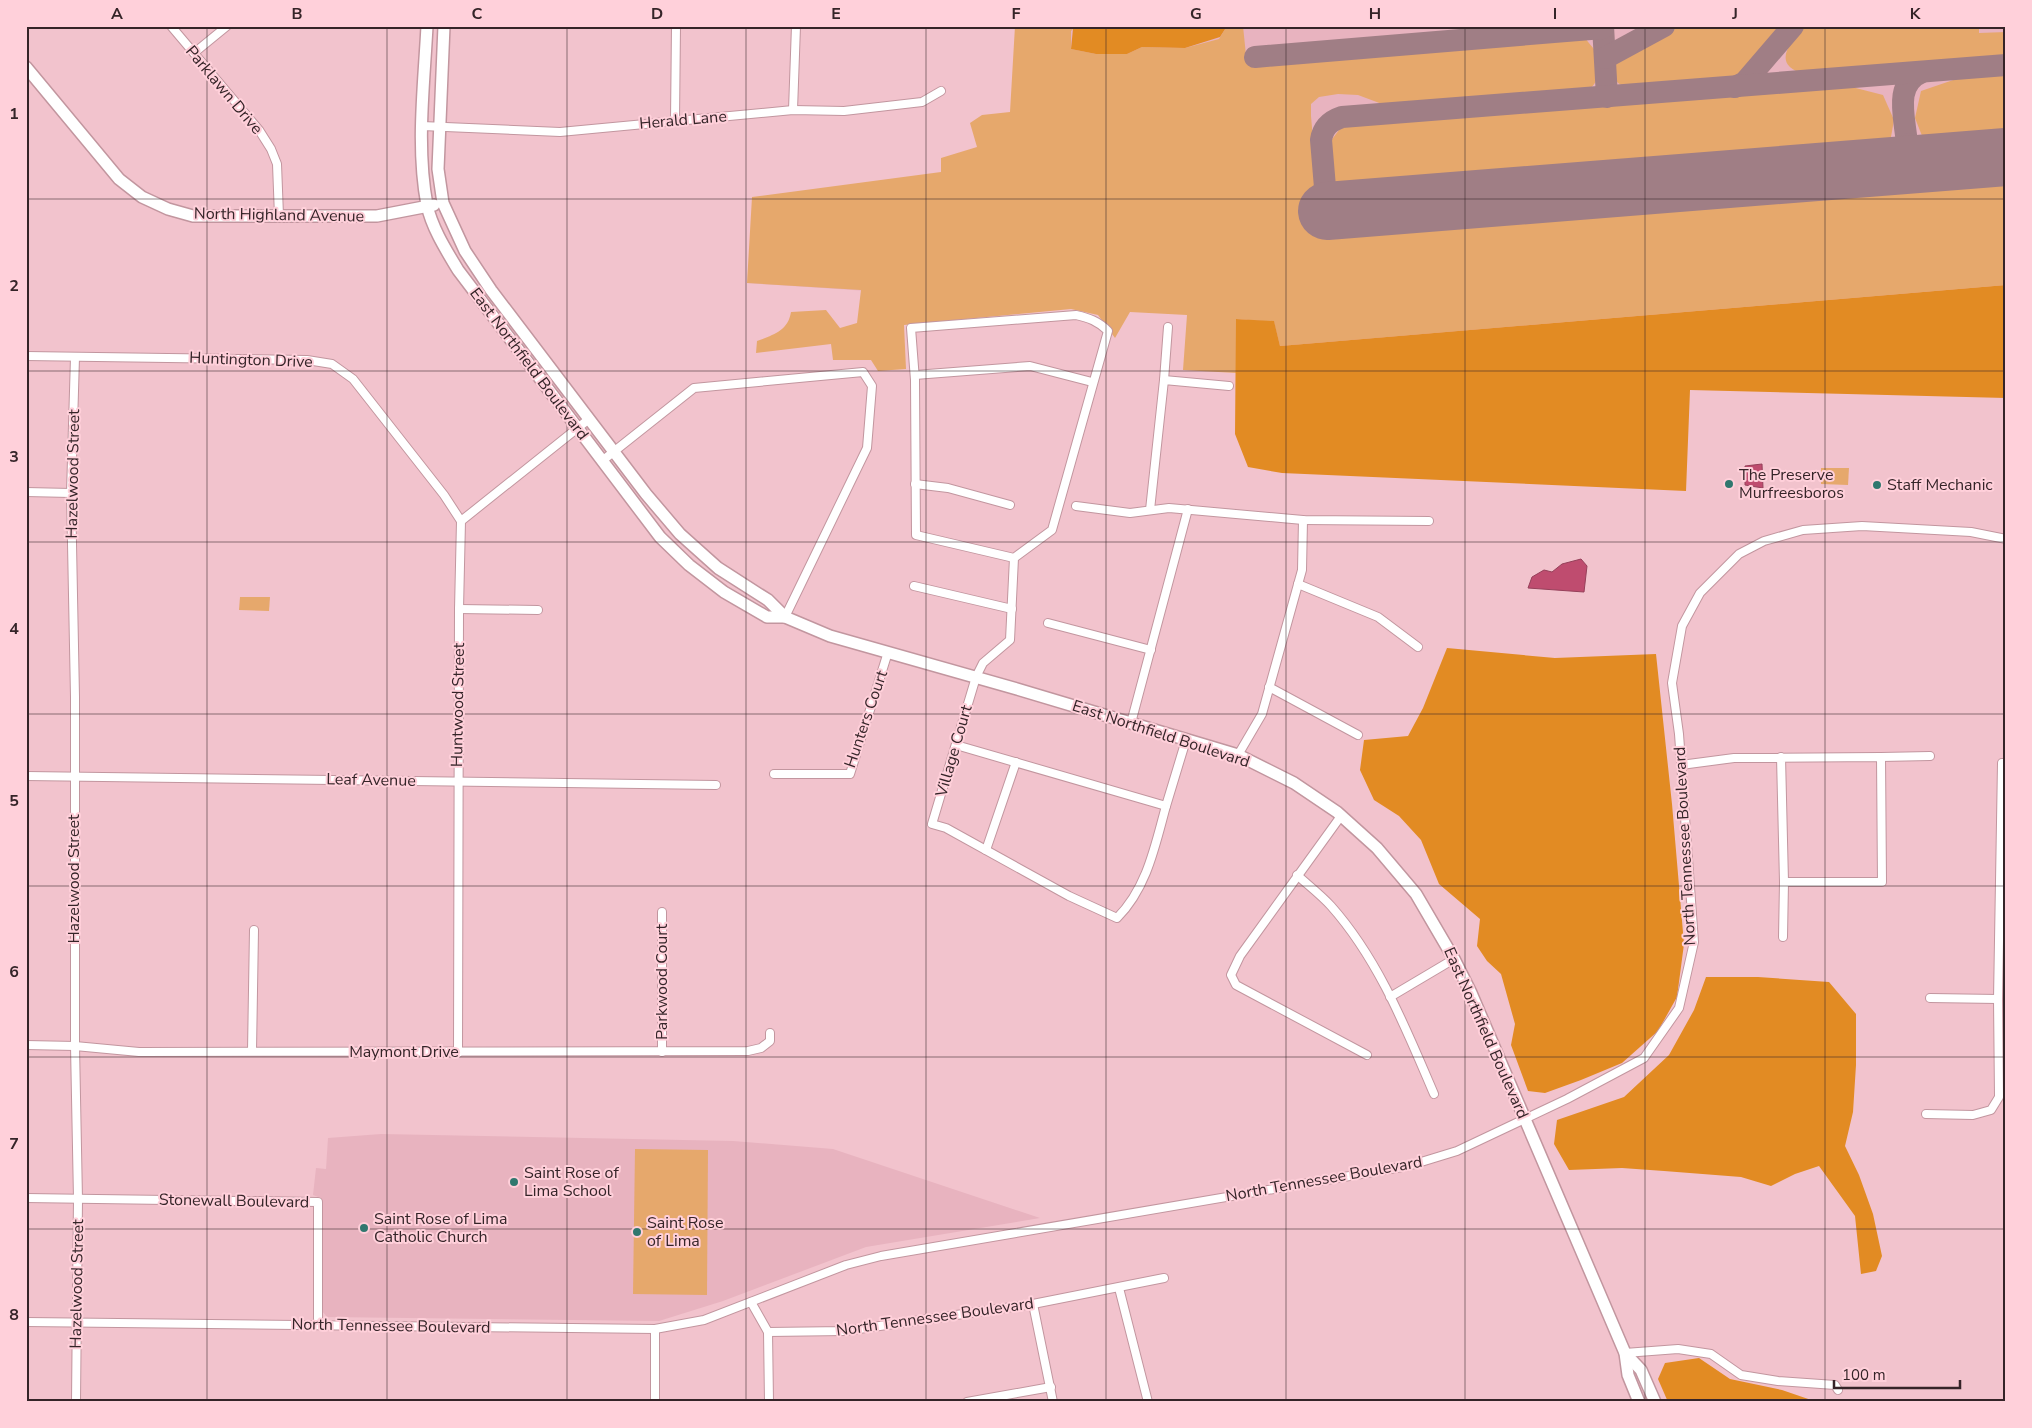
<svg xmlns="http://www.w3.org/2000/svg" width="2032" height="1428" font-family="'Nunito Sans',sans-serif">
	<rect width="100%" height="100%" fill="#f2c3cd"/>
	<g fill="#e8b3bf">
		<polygon points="1027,26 2006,26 2006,284 1263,347 1245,316 747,283 1016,170"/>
		<polygon points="381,1134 733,1141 833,1149 1040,1218 866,1247 723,1301 659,1321 327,1317 322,1311 321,1198 313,1195 316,1168 326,1169 328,1138"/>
	</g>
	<g fill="#e6a86c">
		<path d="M1015,26H1076L1071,31V49L1096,54H1127L1142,47L1185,48L1219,39L1227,26H1243L1247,65L1584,37L1598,54C1598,73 1601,88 1579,93L1390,107L1358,95L1338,94L1319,97L1311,104V116L1321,233L2006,178V285L1280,346L1274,322L1237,319L1236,373L1183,370L1187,315L1130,312L1115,338L1098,315L1071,309L904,325L906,369L878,371L871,360H833L831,344L756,353L757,341C773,335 788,331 791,312L826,310L840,328L857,323L861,290L747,283L752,197L941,172V158L977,147L970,123L982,115L1010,112Z"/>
		<path d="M1681,26H1783C1766,46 1750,75 1724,81L1628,89L1618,83L1613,76L1614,66L1621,57Z"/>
		<path d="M1804,26H1979V33L2006,32V58L1805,74C1771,65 1789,44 1804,26Z"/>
		<polygon points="2006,72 2006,139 1926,146 1915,118 1921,91 1962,77"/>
		<polygon points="1844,85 1883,95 1894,120 1889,148 1345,192 1332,180 1327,146 1342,126"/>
		<polygon points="1821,468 1849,468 1848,485 1821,484"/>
		<polygon points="240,597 270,597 269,611 239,610"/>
		<polygon points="635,1149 708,1150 707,1295 633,1294"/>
	</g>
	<g fill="#e28b23">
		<polygon points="1076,26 1227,26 1220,37 1185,48 1142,47 1127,54 1096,54 1071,49 1073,29"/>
		<polygon points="2006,285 2006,398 1690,390 1686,491 1282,473 1248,467 1235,434 1236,319 1274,321 1280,346"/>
		<polygon points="1447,648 1555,658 1656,654 1672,804 1684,944 1677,997 1658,1031 1622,1063 1581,1080 1545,1093 1528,1091 1511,1045 1515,1024 1501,974 1487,961 1477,946 1480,919 1439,884 1421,840 1399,816 1374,800 1360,770 1364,740 1408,736 1423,708"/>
		<polygon points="1706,977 1758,977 1829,982 1856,1014 1856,1065 1853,1112 1845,1146 1859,1175 1873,1214 1882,1256 1876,1271 1861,1274 1855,1216 1819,1166 1795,1174 1771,1186 1741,1177 1664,1171 1622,1168 1569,1170 1554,1144 1557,1120 1624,1097 1669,1055 1694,1010"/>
		<polygon points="1699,1358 1730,1379 1782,1390 1817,1402 1668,1402 1658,1379 1665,1363"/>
	</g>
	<g fill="#bf4c6f" stroke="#96405a">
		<polygon points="1762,464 1763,488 1745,485 1745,466"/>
		<polygon points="1581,559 1587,566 1584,592 1528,588 1532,577 1544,570 1552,572 1562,564"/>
	</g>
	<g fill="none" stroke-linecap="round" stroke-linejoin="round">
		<g stroke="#a07e85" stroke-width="22">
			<polyline points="1603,26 1607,97"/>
			<polyline points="1255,57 1603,28"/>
			<polyline points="1605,58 1664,26"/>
			<path d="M1922,72C1893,84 1905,118 1907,144C1912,160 1922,162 1937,163"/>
			<polyline points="1735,87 1745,82 1793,26"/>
			<polyline points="1889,167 1901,159 1907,144"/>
			<path d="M1327,211L1321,140C1323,127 1330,121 1342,117L2006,65"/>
		</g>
		<polyline stroke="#a07e85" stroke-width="58" points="1327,211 2006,157"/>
		<defs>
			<g id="street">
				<polyline points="171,26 259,130 271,149 277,164 279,216"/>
				<polyline points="194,53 227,26"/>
				<polyline points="793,110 796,26"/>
				<polyline points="675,120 676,26"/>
				<polyline points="422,126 560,132 793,110 844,111 922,102 941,91"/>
				<polyline points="26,356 307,360 332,364 353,379 444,495 461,521"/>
				<polyline points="75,357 71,493 75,697 75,1046 78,1199 76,1402"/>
				<polyline points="915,375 1030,366 1092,382"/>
				<polyline points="1164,380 1168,327"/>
				<polyline points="602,461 694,388 863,372 872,386 867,448 785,617"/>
				<polyline points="915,484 948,488 1010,505"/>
				<polyline points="26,492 71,493"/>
				<polyline points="1076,506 1130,513 1169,508 1303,520 1429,521"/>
				<polyline points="1150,510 1164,380 1229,386"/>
				<path d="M1014,558L916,535L915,380L911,328L1076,315C1089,318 1098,321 1108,331L1052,530L1014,558L1010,640L983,663L976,677L932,824L946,828L1069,896L1117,918C1147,888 1155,846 1166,806"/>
				<polyline points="1298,584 1378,617 1418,647"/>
				<polyline points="914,586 1012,609"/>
				<polyline points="459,609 538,610"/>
				<polyline points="1048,623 1151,650"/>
				<polyline points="1269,687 1358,735"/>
				<polyline points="1131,723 1188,509"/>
				<polyline points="956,745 1166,806 1186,740"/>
				<polyline points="1238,755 1262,714 1302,570 1303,520"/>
				<polyline points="1881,757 1930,756"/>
				<polyline points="1681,765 1734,758 1881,757 1882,882 1784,882 1781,757"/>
				<polyline points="774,774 850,774 888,652"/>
				<polyline points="26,776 716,785"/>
				<polyline points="1341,816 1240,956 1231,975 1236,985 1367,1055"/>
				<polyline points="986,850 1016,762"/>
				<path d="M1297,875C1308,885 1321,895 1331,906C1379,960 1406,1029 1434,1094"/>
				<polyline points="1783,937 1784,882"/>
				<polyline points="1390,997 1454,959"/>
				<polyline points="1930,998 1998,999"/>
				<polyline points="26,1045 75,1046 139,1052 748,1051 761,1048 770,1041 770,1033"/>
				<polyline points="252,1051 254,930"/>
				<polyline points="662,1052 662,912"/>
				<polyline points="458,1053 459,609 461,521 589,419"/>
				<polyline points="1926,1114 1973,1115 1991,1110 1999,1097 1998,999 2002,763 2006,763"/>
				<polyline points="26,1198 318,1202 318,1325"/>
				<polyline points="1119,1288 1148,1402"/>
				<polyline points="751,1302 768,1332 845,1331 1033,1304 1164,1278"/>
				<polyline points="1033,1304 1053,1402"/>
				<polyline points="26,1322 655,1329 704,1320 846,1265 881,1256 1408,1166 1457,1151 1567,1099 1644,1058 1679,1008 1694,942 1679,734 1672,683 1682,626 1700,593 1739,554 1764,541 1803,530 1862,526 1971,532 2006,539"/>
				<polyline points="768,1332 769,1402"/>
				<polyline points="1625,1353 1678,1349 1711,1354 1741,1375 1778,1381 1835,1385 1838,1390"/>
				<polyline points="655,1402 655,1329"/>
				<polyline points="967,1402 1051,1387"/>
			</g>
			<g id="secondary">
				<path d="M427,26C424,85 416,147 427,205C432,228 446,250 458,270L660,537L689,565L724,592L767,617H785L830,636L1017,689L1238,755L1294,783L1337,812L1377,848L1416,894L1454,959L1471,993L1625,1353L1628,1375L1639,1402"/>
				<polyline points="444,26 438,169 443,203 465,251 491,290 589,419 646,494 680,534 718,568 768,600 785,617"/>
				<polyline points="26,67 119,179 142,197 168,209 193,216 377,216 434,205"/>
				<polyline points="1625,1353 1641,1370 1655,1402"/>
			</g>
		</defs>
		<use href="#street" stroke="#c2969f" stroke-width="10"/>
		<use href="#secondary" stroke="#c2969f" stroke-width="14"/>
		<use href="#street" stroke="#fff" stroke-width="8"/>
		<use href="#secondary" stroke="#fff" stroke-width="11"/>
	</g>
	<path fill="none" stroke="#352428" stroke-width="1" stroke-opacity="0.55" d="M207,26V1402M387,26V1402M567,26V1402M746,26V1402M926,26V1402M1106,26V1402M1286,26V1402M1465,26V1402M1645,26V1402M1825,26V1402M26,199H2006M26,371H2006M26,542H2006M26,714H2006M26,886H2006M26,1057H2006M26,1229H2006"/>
	<g fill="#30776e" stroke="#ffd0da" stroke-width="2">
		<circle cx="1729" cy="484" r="5"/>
		<circle cx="1877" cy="485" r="5"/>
		<circle cx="514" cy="1182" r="5"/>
		<circle cx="364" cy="1228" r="5"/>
		<circle cx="637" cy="1232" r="5"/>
	</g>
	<g text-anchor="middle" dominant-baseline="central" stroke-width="4" stroke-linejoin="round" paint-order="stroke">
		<g font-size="16" fill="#352428" stroke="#ffd0da">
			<text transform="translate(224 90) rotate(50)">Parklawn Drive</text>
			<text transform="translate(683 120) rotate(-5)">Herald Lane</text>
			<text transform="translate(279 215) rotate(1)">North Highland Avenue</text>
			<text transform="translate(251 360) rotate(2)">Huntington Drive</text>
			<text transform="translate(529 364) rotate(53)">East Northfield Boulevard</text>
			<text transform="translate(73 474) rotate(-89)">Hazelwood Street</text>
			<text transform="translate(458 705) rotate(-89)">Huntwood Street</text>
			<text transform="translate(866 719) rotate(-71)">Hunters Court</text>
			<text transform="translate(1161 734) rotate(18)">East Northfield Boulevard</text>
			<text transform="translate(954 751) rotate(-74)">Village Court</text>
			<text transform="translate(371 780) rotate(1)">Leaf Avenue</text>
			<text transform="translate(1685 846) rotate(-93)">North Tennessee Boulevard</text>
			<text transform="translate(74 879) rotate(-90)">Hazelwood Street</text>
			<text transform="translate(662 982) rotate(-90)">Parkwood Court</text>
			<text transform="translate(1486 1033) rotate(66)">East Northfield Boulevard</text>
			<text x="404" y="1052">Maymont Drive</text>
			<text transform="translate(1324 1179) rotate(-10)">North Tennessee Boulevard</text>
			<text transform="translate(234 1201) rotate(1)">Stonewall Boulevard</text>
			<text transform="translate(77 1284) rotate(-89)">Hazelwood Street</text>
			<text transform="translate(935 1317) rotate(-8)">North Tennessee Boulevard</text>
			<text transform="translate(391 1326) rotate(1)">North Tennessee Boulevard</text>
		</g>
		<g font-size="16" fill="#352428" stroke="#ffd0da" text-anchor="start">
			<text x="1739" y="475">The Preserve<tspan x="1739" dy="18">Murfreesboros</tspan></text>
			<text x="1887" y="485">Staff Mechanic</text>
			<text x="524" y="1173">Saint Rose of<tspan x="524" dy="18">Lima School</tspan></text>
			<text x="374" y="1219">Saint Rose of Lima<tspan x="374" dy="18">Catholic Church</tspan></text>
			<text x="647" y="1223">Saint Rose<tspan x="647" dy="18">of Lima</tspan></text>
		</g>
	</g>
	<rect width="2032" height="1428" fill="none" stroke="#ffd0da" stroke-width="55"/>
	<path d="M1834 1380v8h126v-8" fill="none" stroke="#352428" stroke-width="2.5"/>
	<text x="1842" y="1380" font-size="15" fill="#352428" stroke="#ffd0da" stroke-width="4" paint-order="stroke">100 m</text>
	<rect x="28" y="28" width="1976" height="1372" fill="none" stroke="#352428" stroke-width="2"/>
	<g font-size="16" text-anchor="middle" font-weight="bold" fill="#352428">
		<text x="117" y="19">A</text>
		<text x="297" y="19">B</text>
		<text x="477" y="19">C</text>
		<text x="657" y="19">D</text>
		<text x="836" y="19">E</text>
		<text x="1016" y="19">F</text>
		<text x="1196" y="19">G</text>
		<text x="1375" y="19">H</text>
		<text x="1555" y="19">I</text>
		<text x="1735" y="19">J</text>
		<text x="1915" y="19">K</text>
		<text x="14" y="119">1</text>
		<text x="14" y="291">2</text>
		<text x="14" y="462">3</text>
		<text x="14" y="634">4</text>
		<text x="14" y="806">5</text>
		<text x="14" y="977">6</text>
		<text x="14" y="1149">7</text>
		<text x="14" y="1320">8</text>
	</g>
</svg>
